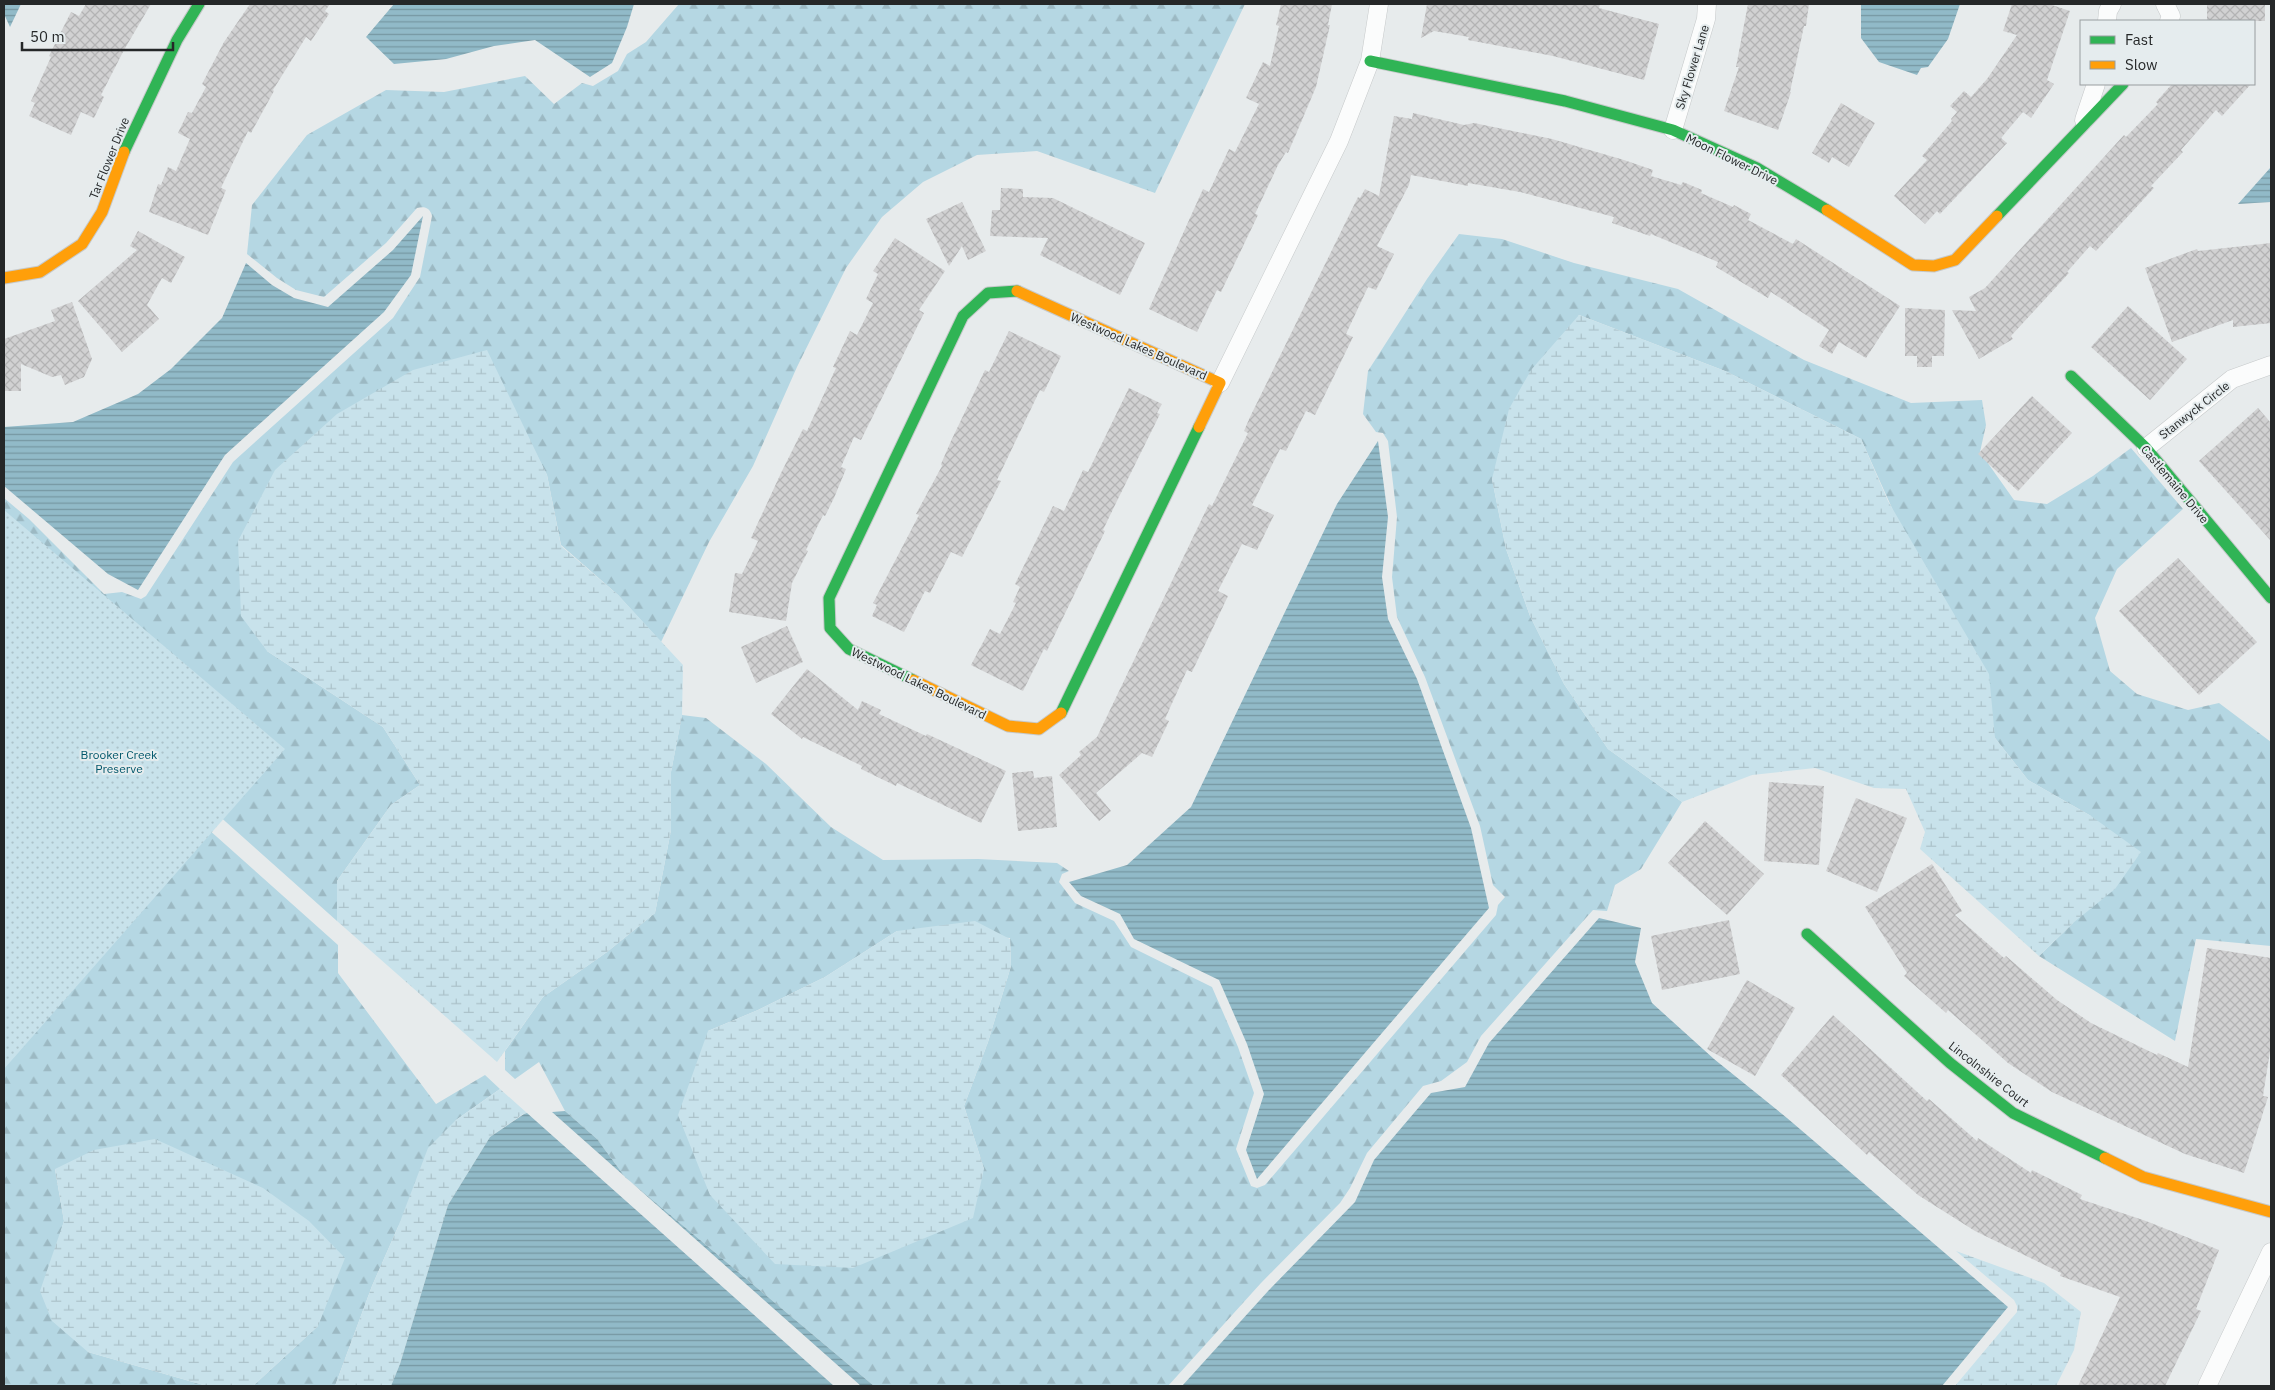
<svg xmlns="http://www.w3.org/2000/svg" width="2275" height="1390" font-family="'IBM Plex Sans',sans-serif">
	<defs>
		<pattern id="forest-firs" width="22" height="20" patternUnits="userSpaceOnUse" patternTransform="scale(1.25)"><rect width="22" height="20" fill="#b5d7e3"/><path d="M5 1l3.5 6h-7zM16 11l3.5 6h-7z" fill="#9cb9c3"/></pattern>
		<pattern id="wetland-marsh" width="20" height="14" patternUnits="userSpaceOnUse" patternTransform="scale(1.25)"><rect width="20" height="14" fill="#c8e2eb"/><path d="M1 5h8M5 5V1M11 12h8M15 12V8" fill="none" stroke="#acc2ca"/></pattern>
		<pattern id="park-dots" width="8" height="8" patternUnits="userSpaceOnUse" patternTransform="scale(1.25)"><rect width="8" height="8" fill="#c8e2eb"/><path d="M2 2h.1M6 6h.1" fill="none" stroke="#acc2ca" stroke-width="1.8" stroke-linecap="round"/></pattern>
		<pattern id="water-rules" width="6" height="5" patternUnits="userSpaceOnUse" patternTransform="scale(1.25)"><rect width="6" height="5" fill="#91bac8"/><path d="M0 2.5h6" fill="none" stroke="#7697a2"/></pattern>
		<pattern id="building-cross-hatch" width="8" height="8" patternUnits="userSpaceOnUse" patternTransform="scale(1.25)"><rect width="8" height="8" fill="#d1d1d2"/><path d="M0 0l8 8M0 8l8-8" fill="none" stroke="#b3b3b4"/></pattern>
	</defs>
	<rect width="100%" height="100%" fill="#e7ebec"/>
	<g fill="url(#forest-firs)" fill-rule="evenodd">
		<path d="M679,4H1245L1155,193L1037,151L977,155L923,182L882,217L846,268L797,367L753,466L709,542L661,642L618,595L561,545L547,475L517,416L267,651L383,727L420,785L391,805L337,881V921L4,624V498L29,519L104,594L122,592L141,599L146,596L233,462L393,318L420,277L432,216C430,208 425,206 417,208L386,243L324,297L296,290L277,278L247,254L252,205L307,135L386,90L444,92L525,76L554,104L582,83L593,86L618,71L627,54L646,42Z"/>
		<path d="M1459,234L1502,239L1574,263L1678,289L1804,360L1911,403L1982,400L1986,425L1980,452L2014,500L2047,504L2093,476L2131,448L2183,509L2117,569L2095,618L2110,671L2137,694L2188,710L2219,703L2271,742V946L2196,939L2175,1041L2039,956L2073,923L2091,816L2028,780L1995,738L1861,439L1725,371L1579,315L1492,479L1506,549L1530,616L1564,684L1608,749L1682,802L1641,869L1615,885L1607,911L1593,910L1481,1036L1467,1062L1441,1081L1423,1086L1367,1153L1350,1188L1340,1203L1261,1283L1168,1386H874L625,1177L597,1139L565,1111L539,1062L515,1079L505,1070V1051L543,997L607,952L655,913L671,830V772L682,715L706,718L766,764L831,827L883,860L978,859L1057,863L1069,871L1062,874L1059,882L1075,903L1114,921L1131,947L1212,987L1238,1047L1254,1093L1236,1149L1251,1186L1257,1188L1265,1185L1496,915L1498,905L1505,897L1493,885L1480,826L1425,677L1397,617L1392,577L1397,517L1388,441L1383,433L1376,432L1363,414L1368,371L1427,279ZM897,931L1010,938L1011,966L988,1042L964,1106L984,1169L708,1031L758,1010L825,977Z"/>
		<polygon points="4,647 338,945 338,973 436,1104 485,1075 500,1089 456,1120 398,1227 372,1286 335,1386 253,1386 318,1326 55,1169 64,1221 58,1242 88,1352 207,1386 4,1386"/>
	</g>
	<g fill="url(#wetland-marsh)">
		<polygon points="1579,315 1725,371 1861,439 1888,501 1989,674 1995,738 2028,780 2091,816 2141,852 2115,889 2073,923 2039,956 1920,849 1925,832 1906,789 1874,788 1815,768 1752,775 1682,802 1608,749 1564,684 1530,616 1506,549 1492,479 1509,409 1531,370"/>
		<polygon points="487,350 547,475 561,546 618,595 683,665 682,716 671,772 671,830 655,913 607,952 543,997 497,1062 337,921 337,881 391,805 420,785 383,727 267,651 241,616 238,541 275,470 337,414 413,370"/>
		<polygon points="975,921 1010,939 1011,966 988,1042 964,1106 984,1169 973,1218 853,1268 775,1264 710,1195 678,1115 708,1031 758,1010 825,977 897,931"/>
		<polygon points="500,1089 527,1113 523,1114 490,1137 448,1205 400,1364 391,1386 335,1386 372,1286 398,1227 428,1148 456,1120"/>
		<polygon points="155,1139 263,1188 309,1221 345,1258 318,1326 253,1386 207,1386 88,1352 52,1321 40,1291 64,1221 55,1169 94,1150"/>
		<polygon points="1956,1251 2044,1283 2081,1312 2074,1350 2056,1386 1955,1386 2017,1312 2017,1306 2014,1300"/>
	</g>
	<polygon fill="url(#park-dots)" points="4,510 285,749 4,1069"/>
	<g fill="url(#water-rules)">
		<polygon points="4,4 21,4 10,27 4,14"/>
		<polygon points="394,4 634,4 627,27 612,63 590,77 535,40 494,46 446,59 394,64 366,37"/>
		<polygon points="1861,4 1960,4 1948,39 1928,67 1921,68 1917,75 1879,62 1861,38"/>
		<polygon points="2271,167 2271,202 2238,204"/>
		<polygon points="423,216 411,275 384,312 225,455 138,590 108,574 4,486 4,427 73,422 138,394 171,369 222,318 246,263 272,285 294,298 328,307 393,250"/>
		<polygon points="1378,441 1388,517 1382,577 1388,619 1417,679 1471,828 1489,908 1257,1179 1246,1150 1264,1094 1247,1044 1219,980 1134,939 1120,914 1081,896 1069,882 1127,865 1191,807 1337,504"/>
		<polygon points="1599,918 1641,928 1635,962 1652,1003 1714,1059 1787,1118 2008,1307 1942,1386 1182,1386 1269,1290 1355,1202 1374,1160 1431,1093 1465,1087 1489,1043"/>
		<polygon points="565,1111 597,1139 625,1177 874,1386 861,1386 552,1112"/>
		<polygon points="527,1113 834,1386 391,1386 400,1364 448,1205 490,1137 524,1114"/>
	</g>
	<g fill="url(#building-cross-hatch)">
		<polygon points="86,4 151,4 124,50 101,95 104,97 94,118 81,112 71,135 29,116 35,103 31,101 51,57 49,56 71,12 79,16"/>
		<polygon points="250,4 330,4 325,11 329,14 311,41 306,37 273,90 274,91 251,133 248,131 221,188 226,190 208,235 149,212 158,184 161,185 168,167 176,171 190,139 178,133 188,112 192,113 206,87 202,84 224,42"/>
		<polygon points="1281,4 1332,4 1328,25 1330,25 1316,87 1288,153 1286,152 1278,165 1255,214 1258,215 1221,292 1217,290 1197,332 1149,309 1203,189 1209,192 1229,149 1235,152 1259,104 1246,98 1263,62 1270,66 1279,26 1276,25"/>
		<polygon points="1427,4 1600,4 1599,8 1659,24 1644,80 1553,56 1468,40 1469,37 1434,31 1421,38"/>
		<polygon points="1748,4 1809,4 1806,26 1804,26 1790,92 1791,92 1778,130 1724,111 1739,67 1736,67"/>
		<polygon points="2012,4 2049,4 2070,11 2047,80 2054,84 2031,118 2023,112 2001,138 2007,143 1940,214 1937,211 1925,224 1894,196 1927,160 1922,156 1952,121 1951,119 1957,112 1950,106 1964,91 1971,97 1987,79 2017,35 2003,31"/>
		<rect x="2207" y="4" width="58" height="17"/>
		<polygon points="2172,84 2251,84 2222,116 2216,110 2181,150 2183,152 2151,186 2154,188 2096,251 2090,246 2067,272 2069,273 2011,336 2013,339 1979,359 1952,310 1976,311 1969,297 1985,288 2124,135 2126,137 2158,104 2156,102"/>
		<polygon points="1841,103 1875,123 1849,167 1832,157 1829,163 1812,153"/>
		<polygon points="1413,113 1464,125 1474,123 1552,139 1624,160 1653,170 1651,176 1681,185 1683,182 1702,190 1701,193 1733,207 1734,205 1751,214 1748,220 1793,244 1796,239 1900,306 1866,358 1839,342 1832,354 1819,346 1829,330 1771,292 1768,298 1716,267 1718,262 1651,234 1650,236 1612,223 1614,217 1520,192 1468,183 1468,186 1411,175 1409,185 1377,246 1394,254 1376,290 1368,287 1346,334 1353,337 1315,415 1306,411 1286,451 1280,449 1252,505 1274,515 1257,550 1242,544 1218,591 1228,596 1192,672 1187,670 1165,719 1169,721 1152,757 1142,753 1096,793 1111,811 1099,821 1059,775 1081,755 1079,752 1097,737 1209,504 1212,506 1248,433 1244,431 1250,417 1358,197 1360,198 1365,189 1379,196 1394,116 1412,119"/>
		<polygon points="1001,188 1023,189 1023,197 1053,198 1145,243 1120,295 1040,255 1048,238 990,236 992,210 1000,210"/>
		<polygon points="962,202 986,251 968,260 962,246 949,266 926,219"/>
		<polygon points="138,231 185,257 171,283 162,278 147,305 159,319 122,352 78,301 137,250 130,246"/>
		<polygon points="895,238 945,271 919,310 924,313 861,440 854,437 841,467 846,469 834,498 825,516 823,515 806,550 808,551 792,583 786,621 729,612 735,573 742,574 758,541 751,538 781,473 803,429 807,431 836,368 833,367 850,331 857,335 873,303 866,299 878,274 873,271"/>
		<polygon points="2271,243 2271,323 2233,327 2233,320 2172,342 2145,268 2197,249 2198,251"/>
		<polygon points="72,302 92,359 84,377 65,385 61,375 52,377 21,364 21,391 4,391 4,339 55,321 51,310"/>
		<polygon points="2128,306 2187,359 2150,400 2091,347"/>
		<polygon points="1905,308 1945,310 1944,356 1932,356 1932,367 1917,367 1917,356 1905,356"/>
		<polygon points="1009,331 1061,356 1044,392 1040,390 997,480 1001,481 962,557 951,552 930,593 925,591 904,632 872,616 877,605 873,603 919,515 916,514 942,466 941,464 951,441 985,370 989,372"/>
		<polygon points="1129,388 1162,404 1157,413 1160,414 1115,505 1103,530 1105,531 1058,628 1047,651 1044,649 1023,691 971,665 990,629 1000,634 1016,603 1013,602 1020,587 1015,584 1053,506 1064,511 1083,470 1088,472"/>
		<polygon points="2032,396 2072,433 2018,491 1978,454"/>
		<polygon points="2258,408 2271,423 2271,541 2199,461"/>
		<polygon points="2178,558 2257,642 2199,695 2119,611"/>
		<polygon points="787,626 803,662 756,683 741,647"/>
		<polygon points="807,669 858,710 862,701 881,710 879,714 926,736 927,734 1006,771 981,823 897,783 896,786 861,769 862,766 803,737 802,739 771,714"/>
		<polygon points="1033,771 1034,778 1052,776 1057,827 1018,831 1012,773"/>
		<polygon points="1769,782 1824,786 1819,865 1764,861"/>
		<polygon points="1856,798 1907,818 1877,892 1826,871"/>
		<polygon points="1705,821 1764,874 1727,915 1668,863"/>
		<polygon points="1932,864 1962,911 1955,915 2004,958 2006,956 2057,1000 2091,1023 2157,1055 2158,1053 2188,1067 2207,948 2271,958 2271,1045 2263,1096 2268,1097 2244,1173 2185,1154 2052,1092 2008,1063 1948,1010 1946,1013 1904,976 1907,973 1865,907"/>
		<polygon points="1729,920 1740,974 1662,990 1651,936"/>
		<polygon points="1747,980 1795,1008 1755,1076 1707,1049"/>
		<polygon points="1833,1015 1927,1101 1929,1099 1977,1141 1978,1138 2031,1173 2032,1170 2082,1195 2080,1199 2146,1221 2219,1250 2196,1309 2201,1311 2165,1386 2078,1386 2120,1297 2060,1276 2061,1273 1975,1231 1918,1195 1869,1152 1867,1155 1781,1075"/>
	</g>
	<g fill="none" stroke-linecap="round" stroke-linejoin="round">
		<defs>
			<g id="street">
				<polyline points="2165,4 2171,16 2169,21"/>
				<polyline points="2107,21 2108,11 2112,4"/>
				<polyline points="2084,120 2096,84"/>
				<polyline points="1673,130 1706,19 1707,4"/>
				<polyline points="1220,383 1339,141 1370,61 1379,4"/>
				<polyline points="2146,448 2232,379 2271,365"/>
				<polyline points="2207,1386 2271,1252"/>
			</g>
			<g id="fast">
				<polyline points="1370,61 1565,101 1673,130 1757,168 1827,210"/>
				<polyline points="124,152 177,40 199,4"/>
				<polyline points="1997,216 2123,84"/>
				<polyline points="2071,376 2146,448 2271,598"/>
				<polyline points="913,680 849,649 830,628 829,598 963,316 988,293 1017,291"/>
				<polyline points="1061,713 1199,427"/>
				<polyline points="1807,934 1950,1063 2013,1113 2105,1158"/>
			</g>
			<g id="slow">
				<polyline points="1827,210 1913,265 1934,266 1955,260 1997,216"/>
				<polyline points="4,278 40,272 82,244 102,212 124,152"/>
				<polyline points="1017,291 1220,383 1199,427"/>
				<polyline points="913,680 1008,726 1039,729 1061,713"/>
				<polyline points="2105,1158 2143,1177 2271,1212"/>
			</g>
		</defs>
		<use href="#street" stroke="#c6c9ca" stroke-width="19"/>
		<use href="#fast" stroke="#c6c9ca" stroke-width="13"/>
		<use href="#slow" stroke="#c6c9ca" stroke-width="13"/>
		<use href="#street" stroke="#fbfcfc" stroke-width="18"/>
		<use href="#fast" stroke="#30b455" stroke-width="11"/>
		<use href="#slow" stroke="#ff9f0a" stroke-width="11"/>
	</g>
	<g text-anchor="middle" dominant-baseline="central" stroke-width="4" stroke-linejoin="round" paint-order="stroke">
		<g font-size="12" fill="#252728" stroke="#e5ecee">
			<text transform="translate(1692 67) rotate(-73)">Sky Flower Lane</text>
			<text transform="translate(109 158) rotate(-68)">Tar Flower Drive</text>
			<text transform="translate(1732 159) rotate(26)">Moon Flower Drive</text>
			<text transform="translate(1139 346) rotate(24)">Westwood Lakes Boulevard</text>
			<text transform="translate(2194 410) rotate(-38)">Stanwyck Circle</text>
			<text transform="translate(2175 484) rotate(50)">Castlemaine Drive</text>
			<text transform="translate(919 683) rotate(26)">Westwood Lakes Boulevard</text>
			<text transform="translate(1989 1074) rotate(38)">Lincolnshire Court</text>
		</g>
		<g font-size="12" fill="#02576b" stroke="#e5ecee">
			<text x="119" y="754">Brooker Creek<tspan x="119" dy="14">Preserve</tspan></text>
		</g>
	</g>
	<rect width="2275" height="1390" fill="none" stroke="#252728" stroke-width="10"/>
	<rect x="2080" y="20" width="175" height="65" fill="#e5ecee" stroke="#989d9f"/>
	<rect x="2090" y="36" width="25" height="8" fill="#30b455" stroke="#989d9f"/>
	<text x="2125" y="45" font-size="15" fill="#252728">Fast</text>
	<rect x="2090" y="61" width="25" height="8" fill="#ff9f0a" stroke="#989d9f"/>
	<text x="2125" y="70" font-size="15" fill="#252728">Slow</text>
	<path d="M22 42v8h151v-8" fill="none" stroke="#252728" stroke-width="2.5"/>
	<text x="30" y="42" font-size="15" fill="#252728" stroke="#e5ecee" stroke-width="4" paint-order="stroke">50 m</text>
</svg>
